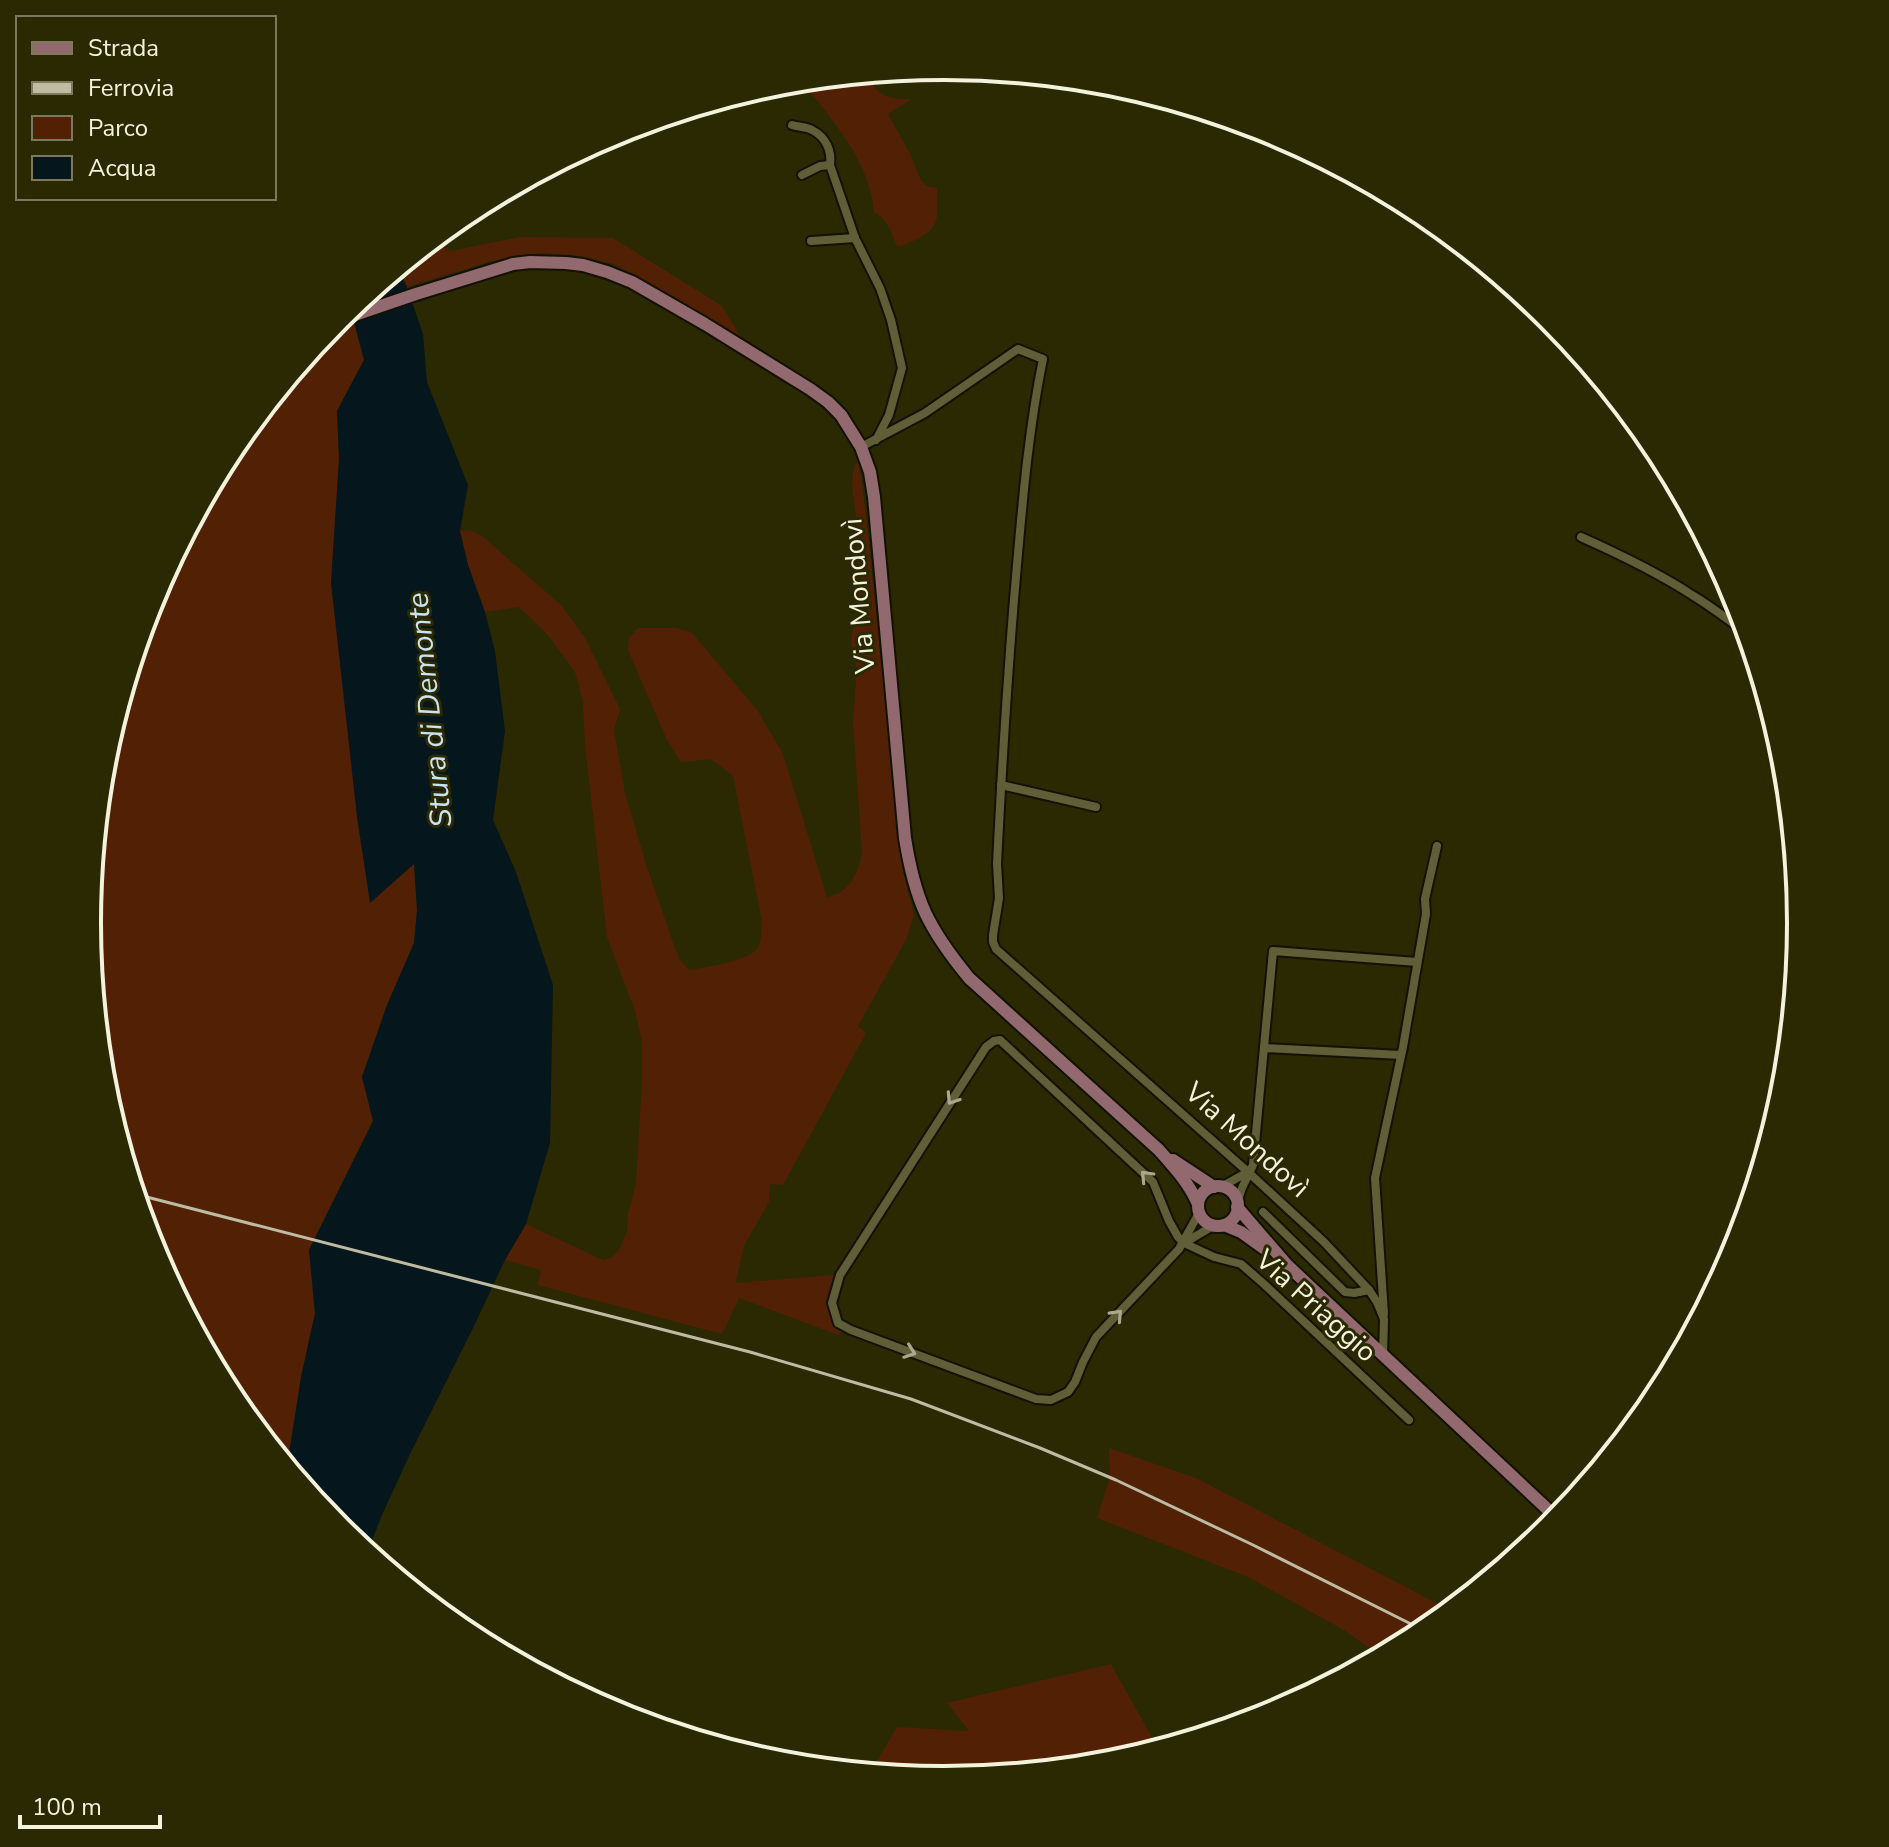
<svg xmlns="http://www.w3.org/2000/svg" width="1889" height="1847" font-family="'Nunito Sans',sans-serif">
	<rect width="100%" height="100%" fill="#2b2901"/>
	<g fill="#522105">
		<path d="M865,74C877,95 888,100 912,99L888,114L908,150L922,182L929,187L937,188C937,197 938,206 937,215C936,234 913,241 898,247C889,231 891,222 874,212C870,160 831,119 801,80Z"/>
		<polygon points="520,237 613,238 722,306 742,339 681,301 614,264 575,255 540,253 492,261 407,287 398,268 434,239 450,251"/>
		<polygon points="355,325 364,360 337,411 339,459 331,583 370,902 414,863 417,910 414,943 387,1005 362,1076 373,1120 309,1250 315,1313 301,1377 287,1467 231,1400 152,1251 103,1090 87,923 104,756 152,595 232,447 323,335"/>
		<path d="M858,459L865,507L903,871L914,915L906,940L858,1026L866,1033L783,1185L770,1184L769,1202L744,1246L736,1281V1283L834,1275C826,1301 827,1310 844,1331L838,1335L739,1298L722,1334L538,1285L541,1270L505,1260L526,1224L603,1260L612,1257L619,1250L627,1232L628,1214L636,1183L642,1082V1041L635,1011L607,937L585,745L583,702L575,672L548,635L519,607L485,612L468,565L460,531L469,530L481,535L561,605L585,638L620,709L614,730L625,793L647,867L675,948L680,960L689,970C704,968 749,961 758,948C762,941 761,929 762,921L733,776L711,759L681,762L667,740L628,650L629,638L638,628H677L692,633L758,711L783,754L827,897C849,894 858,873 862,854L853,721L857,669L851,643L856,611L858,552L857,525L852,485L853,471Z"/>
		<polygon points="1109,1448 1196,1478 1452,1611 1421,1637 1382,1657 1344,1630 1248,1577 1097,1518 1110,1477"/>
		<polygon points="1111,1664 1159,1750 1111,1765 944,1781 884,1775 877,1761 897,1727 969,1731 947,1703"/>
	</g>
	<polygon fill="#06161d" points="398,268 407,287 423,334 427,382 468,485 460,531 468,565 485,612 495,651 505,731 493,820 516,872 553,985 550,1143 526,1224 505,1260 472,1330 409,1456 382,1515 367,1553 338,1530 287,1467 301,1377 315,1313 309,1250 373,1121 362,1077 387,1005 414,943 417,910 414,864 370,903 357,817 331,583 339,459 337,411 364,360 350,307"/>
	<g fill="none" stroke-linecap="round" stroke-linejoin="round">
		<defs>
			<g id="street">
				<path d="M792,125C798,127 807,127 812,130C826,137 832,151 830,165"/>
				<polyline points="802,175 820,166 830,165 855,238 880,288 891,320 902,368 889,415 876,440"/>
				<polyline points="811,241 855,238"/>
				<path d="M861,447L925,413L1018,349L1043,359C1029,427 1023,496 1017,565C1008,665 1002,764 997,864L999,898L993,935V942L996,949L1248,1172L1324,1242L1369,1290L1377,1302L1384,1319L1383,1355"/>
				<path d="M1581,537C1619,554 1657,572 1692,595C1712,607 1730,621 1749,635"/>
				<polyline points="1001,785 1096,807"/>
				<polyline points="1264,1048 1401,1055"/>
				<polyline points="1221,1187 1248,1172"/>
				<polyline points="1237,1203 1242,1188 1253,1165 1273,951 1417,962"/>
				<polyline points="1263,1212 1345,1292 1354,1293 1369,1290"/>
				<polyline points="1199,1213 1179,1249 1096,1337 1083,1362 1075,1382 1068,1392 1051,1400 1036,1399 851,1330 838,1323 832,1303 840,1275 986,1047 994,1041 1000,1040 1153,1182 1169,1221 1178,1237 1184,1243 1214,1257 1241,1264 1265,1285 1409,1420"/>
				<polyline points="1184,1243 1213,1226"/>
				<polyline points="1384,1314 1375,1178 1403,1047 1426,914 1425,899 1437,846"/>
			</g>
			<g id="primary">
				<path d="M334,322L416,294L513,264L530,262L566,263L583,265L607,272L632,282L705,324L810,389L828,402L841,415L861,447L870,472L874,497L905,838C915,901 928,928 969,978L1159,1150C1174,1167 1189,1183 1198,1204"/>
				<polyline points="1173,1160 1214,1187"/>
				<circle cx="1218" cy="1206" r="20"/>
				<polyline points="1237,1207 1287,1265 1559,1520"/>
				<polyline points="1224,1225 1241,1232 1266,1250"/>
			</g>
		</defs>
		<use href="#street" stroke="#131100" stroke-width="12"/>
		<use href="#primary" stroke="#131100" stroke-width="16"/>
		<use href="#street" stroke="#605e37" stroke-width="8"/>
		<use href="#primary" stroke="#91696f" stroke-width="12"/>
		<polyline stroke="#bdbca2" stroke-width="3" points="135,1194 750,1352 911,1399 1040,1448 1116,1480 1251,1544 1427,1632"/>
	</g>
	<defs><path id="oneway-chevron" d="M-2-3.5L2.5 0L-2 3.5" fill="none" stroke-width="1.6" stroke-linecap="round" stroke-linejoin="round" transform="scale(2)"/></defs>
	<g stroke="#aaa88a">
		<use href="#oneway-chevron" transform="translate(952 1099) rotate(123)"/>
		<use href="#oneway-chevron" transform="translate(1146 1176) rotate(-134)"/>
		<use href="#oneway-chevron" transform="translate(1117 1315) rotate(-47)"/>
		<use href="#oneway-chevron" transform="translate(910 1352) rotate(20)"/>
	</g>
	<g text-anchor="middle" dominant-baseline="central" stroke-width="6" stroke-linejoin="round" paint-order="stroke">
		<g font-size="28" fill="#f3f2dd" stroke="#2b2901">
			<text transform="translate(859 596) rotate(-95)">Via Mondovì</text>
			<text transform="translate(1247 1140) rotate(42)">Via Mondovì</text>
			<text transform="translate(1316 1306) rotate(42)">Via Priaggio</text>
		</g>
		<g font-size="30" font-style="italic" fill="#c9e4f0" stroke="#2b2901">
			<text transform="translate(430 710) rotate(-96)">Stura di Demonte</text>
		</g>
	</g>
	<path d="M0 0H1889V1847H0ZM101 923a843 843 0 1 1 1686 0a843 843 0 1 1-1686 0Z" fill="#2b2901" fill-rule="evenodd"/>
	<path fill="none" stroke="#f3f2dd" stroke-width="4" d="M101 923a843 843 0 1 1 1686 0a843 843 0 1 1-1686 0Z"/>
	<rect x="16" y="16" width="260" height="184" fill="#2b2901" stroke="#7b7959" stroke-width="2"/>
	<rect x="32" y="42" width="40" height="12" fill="#91696f" stroke="#7b7959" stroke-width="2"/>
	<text x="88" y="56" font-size="24" fill="#f3f2dd">Strada</text>
	<rect x="32" y="82" width="40" height="12" fill="#bdbca2" stroke="#7b7959" stroke-width="2"/>
	<text x="88" y="96" font-size="24" fill="#f3f2dd">Ferrovia</text>
	<rect x="32" y="116" width="40" height="24" fill="#522105" stroke="#7b7959" stroke-width="2"/>
	<text x="88" y="136" font-size="24" fill="#f3f2dd">Parco</text>
	<rect x="32" y="156" width="40" height="24" fill="#06161d" stroke="#7b7959" stroke-width="2"/>
	<text x="88" y="176" font-size="24" fill="#f3f2dd">Acqua</text>
	<path d="M20 1815v12h140v-12" fill="none" stroke="#f3f2dd" stroke-width="4"/>
	<text x="32" y="1815" font-size="24" fill="#f3f2dd" stroke="#2b2901" stroke-width="6" paint-order="stroke">100 m</text>
</svg>
